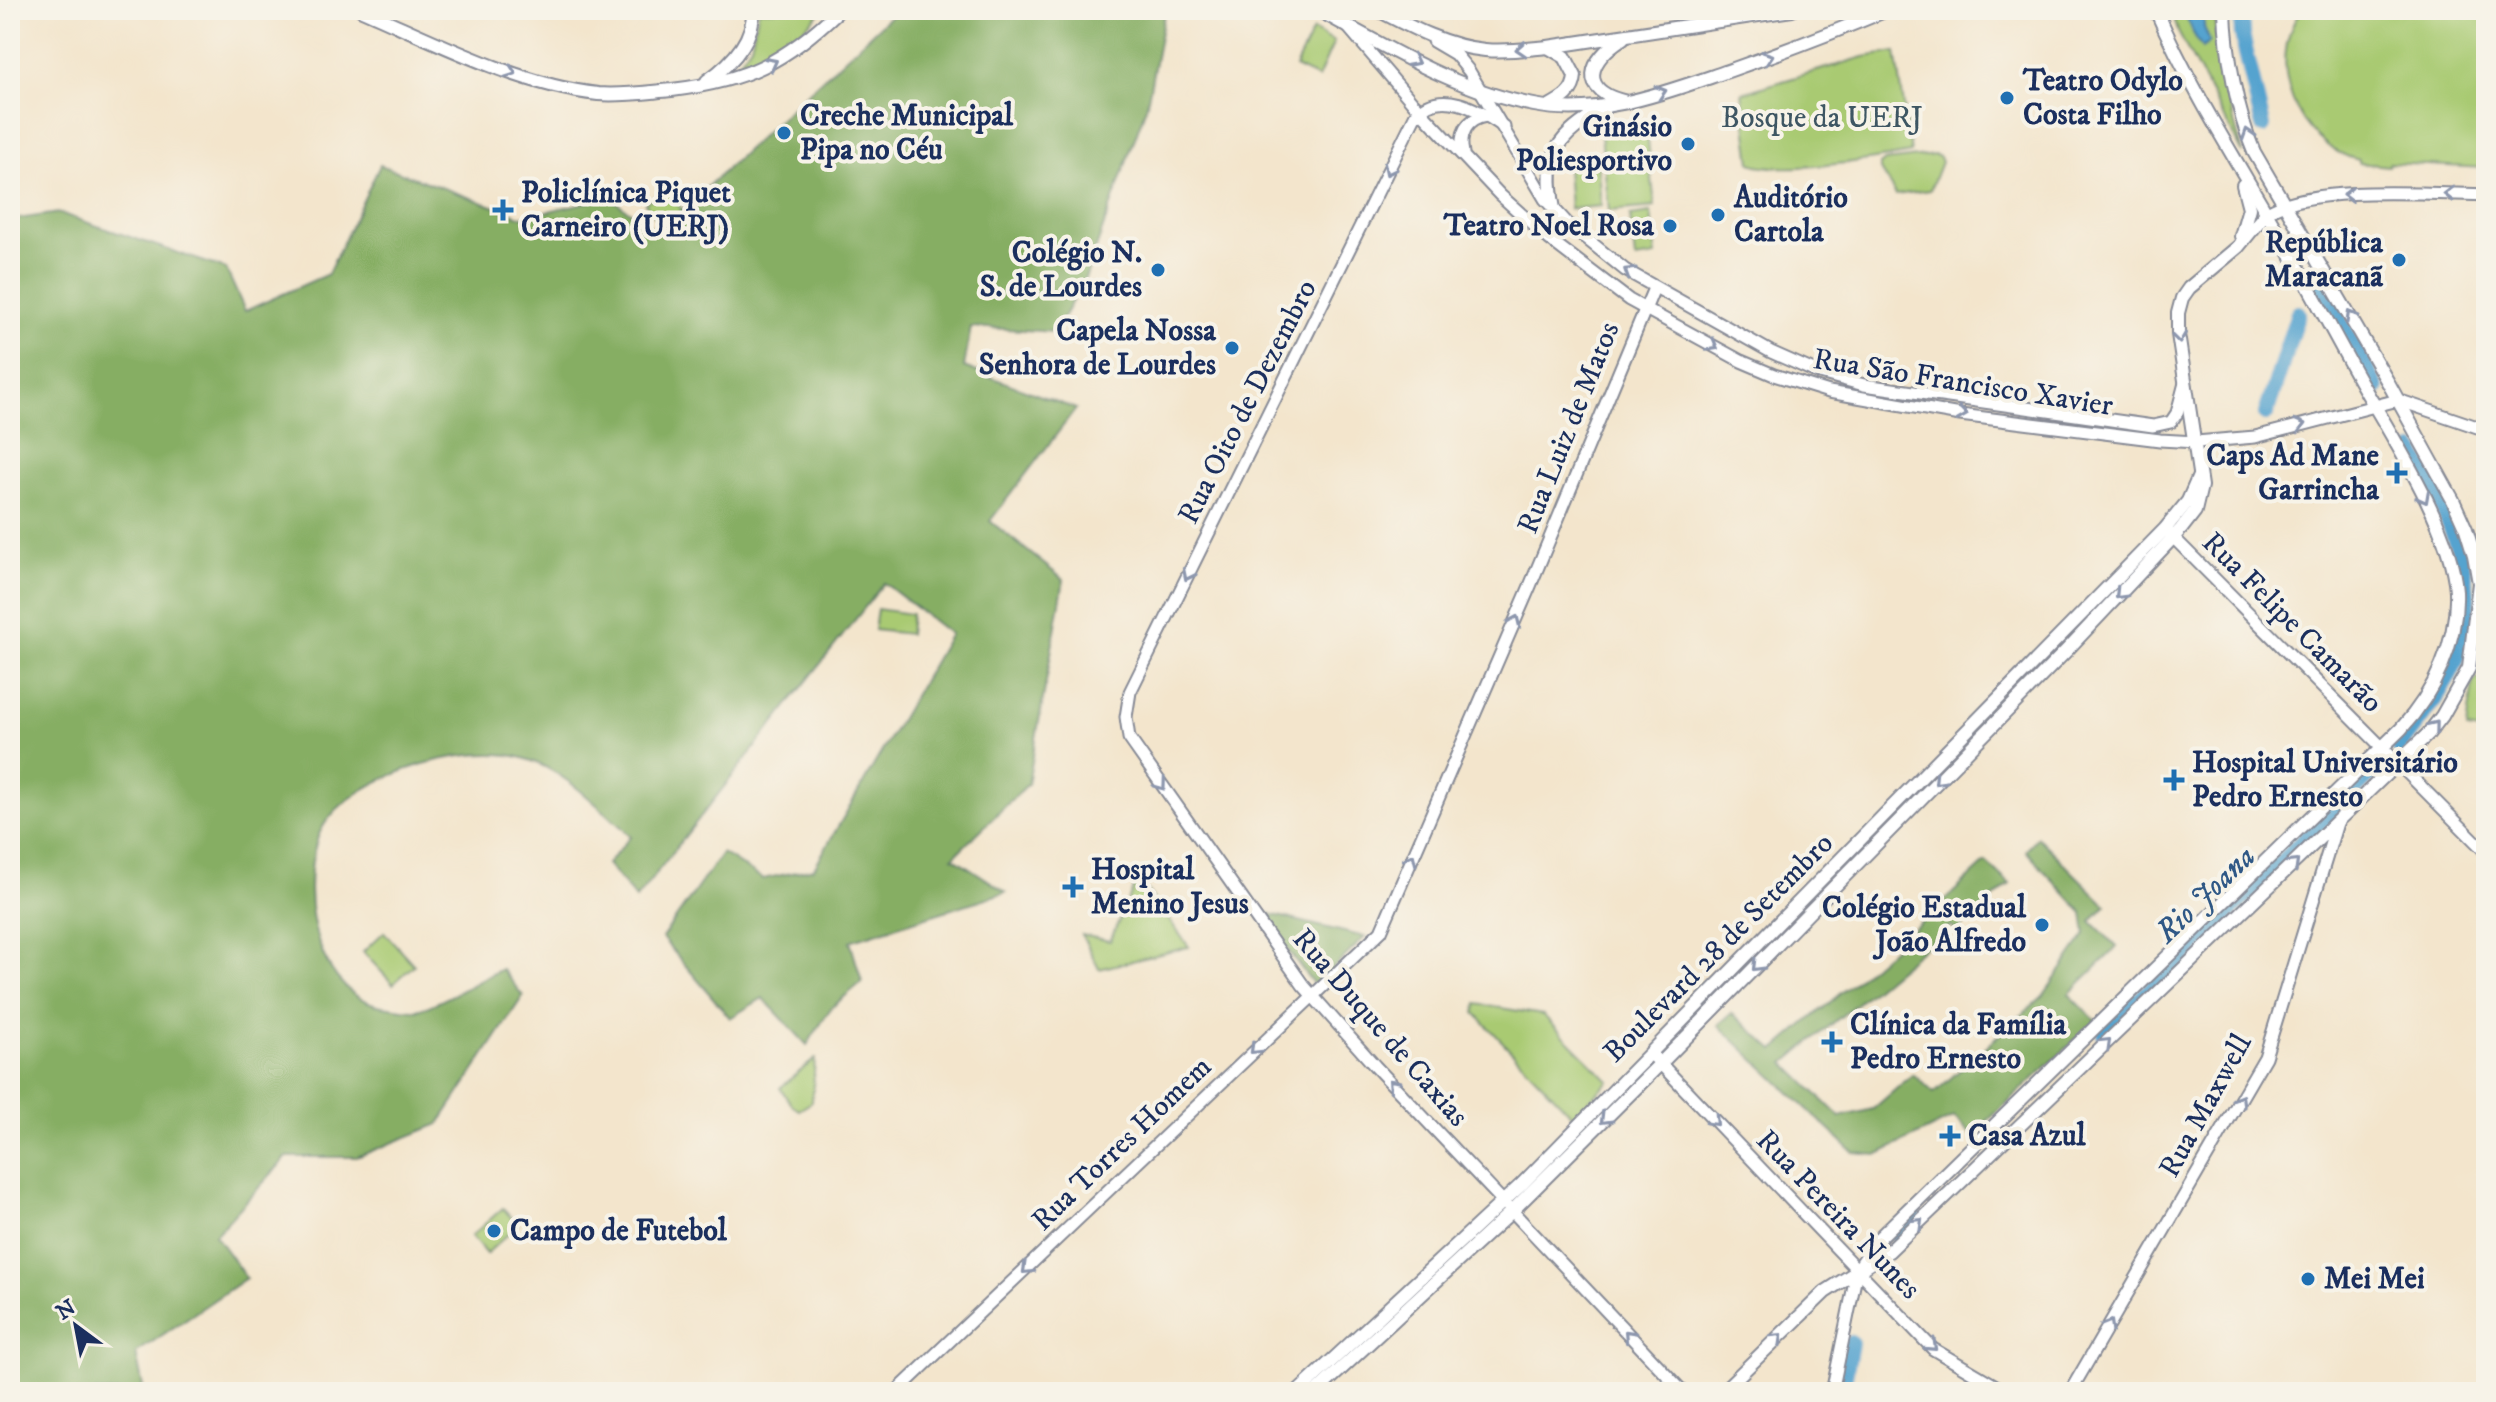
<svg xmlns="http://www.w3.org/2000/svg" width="2496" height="1402" font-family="'IM FELL DW Pica',serif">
	<rect width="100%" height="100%" fill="#f7f3e8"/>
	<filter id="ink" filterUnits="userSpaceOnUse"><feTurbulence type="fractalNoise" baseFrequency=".0125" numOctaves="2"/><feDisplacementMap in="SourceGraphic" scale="16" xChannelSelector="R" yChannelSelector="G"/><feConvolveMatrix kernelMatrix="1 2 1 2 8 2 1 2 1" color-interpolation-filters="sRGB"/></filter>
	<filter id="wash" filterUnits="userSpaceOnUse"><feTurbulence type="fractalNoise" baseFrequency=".006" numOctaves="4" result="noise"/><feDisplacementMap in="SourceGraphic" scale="32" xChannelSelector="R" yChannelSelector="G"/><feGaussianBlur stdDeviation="1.8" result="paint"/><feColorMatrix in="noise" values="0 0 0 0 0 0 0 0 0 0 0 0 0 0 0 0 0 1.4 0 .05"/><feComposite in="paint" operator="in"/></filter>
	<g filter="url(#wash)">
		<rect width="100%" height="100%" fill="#f3e5cc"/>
		<g fill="#a9ca72" stroke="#627c68" stroke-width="2">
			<polygon points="759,10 823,10 793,39 735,68 751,45"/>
			<path d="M2172,10H2215C2213,58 2230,108 2243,153L2178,32Z"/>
			<path d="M2301,10H2486V168L2389,163L2388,166L2359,163V160C2296,145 2264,63 2301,10Z"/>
			<polygon points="1313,30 1334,42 1318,78 1295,67"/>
			<path d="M1896,52L1911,153C1878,159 1779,175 1751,163L1742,93L1864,57Z"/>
			<polygon points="1647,131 1655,207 1609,211 1601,135"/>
			<polygon points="1597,153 1601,206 1570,209 1566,155"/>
			<polygon points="1934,155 1939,157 1941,162 1930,190 1896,195 1880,170 1880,165 1885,161"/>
			<polygon points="666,188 691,222 670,237 645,203"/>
			<polygon points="1651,213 1656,256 1635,259 1630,216"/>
			<polygon points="877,609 911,614 909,634 874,630"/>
			<polygon points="2486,675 2486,732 2467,729 2473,681"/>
			<polygon points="1138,878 1189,947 1099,969 1082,935 1110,941"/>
			<polygon points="384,932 414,965 393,984 363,952"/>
			<polygon points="1477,1004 1543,1015 1609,1081 1574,1117 1475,1013"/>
			<polygon points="815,1059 812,1102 799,1110 793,1106 780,1088"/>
			<polygon points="503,1208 518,1225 486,1254 471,1236"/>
		</g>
		<g fill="#86ae64" stroke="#506e61" stroke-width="2">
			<path d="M903,10H1165L1147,104L1086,276L1055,332L971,327L964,367L1076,409L990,521L1064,580L1028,784L953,857L1006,892L850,941L862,982L831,1008L807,1045L763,998L730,1018L662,938L722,853L763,879L814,868L950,634L884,583L636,899L607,864L631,836C599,808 565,770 523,758C466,741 336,779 317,840C298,899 317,1001 390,1007C399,1008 412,1012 420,1009C445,1002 478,980 502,969L523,996L439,1124L357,1157H287L215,1235L246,1278L136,1353L144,1392H10V220L59,213L226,269L245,311L328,274L380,165L523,217L609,197L656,230L662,229L888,18Z"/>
			<polygon points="2037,837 2106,905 2091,921 2117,947 2069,994 2096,1021 1972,1135 1954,1117 1877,1155 1854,1153 1718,1025 1732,1013 1774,1050 1889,952 1986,862 2010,884 1956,931 1950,926 1785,1063 1840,1117 1873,1109 1913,1074 1934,1093 2043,996 2086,934 2083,913 2026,851"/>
			<polygon points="1258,911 1365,937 1315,986"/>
		</g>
		<polygon fill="#55a3cf" stroke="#386996" stroke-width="2" points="2184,10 2204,10 2204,27 2210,42 2202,48 2192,31"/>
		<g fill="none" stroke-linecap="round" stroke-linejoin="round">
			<g stroke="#55a3cf" stroke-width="16">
				<polyline points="2241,10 2242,35 2263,126"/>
				<polyline points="2317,278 2377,388"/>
				<polyline points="2266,414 2298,313"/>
				<path d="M2399,747C2416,724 2436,701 2449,676C2492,595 2451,523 2413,451"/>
				<polyline points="2104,1034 2382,763"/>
				<polyline points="1897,1235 1914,1217"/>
				<polyline points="1842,1392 1851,1343"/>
			</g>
		</g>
	</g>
	<g filter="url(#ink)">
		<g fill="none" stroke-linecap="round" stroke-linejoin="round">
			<defs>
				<g id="secondary">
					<polyline points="1349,28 1413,103 1500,195 1549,239 1629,300 1741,361 1774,375 1829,392 1960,415 2160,440 2196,442 2255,437 2398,400 2486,430"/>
					<polyline points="1433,41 1455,54 1469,71 1545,199 1567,223 1625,270 1771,352 1816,372 1864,385 2153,426 2171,422 2177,413 2185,383"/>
					<path d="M1504,127C1478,109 1439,86 1415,116L1130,692L1126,717L1129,738L1303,985L1375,1066L1683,1392"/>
					<path d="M1463,153C1459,134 1466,119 1486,116"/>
					<path d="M2266,213C2310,184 2431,194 2486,195"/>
					<polyline points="2168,532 2486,852"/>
					<polyline points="2479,578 2486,541"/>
					<polyline points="1655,1058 1933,1349 2006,1392"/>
					<polyline points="896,1392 1381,931 1530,586 1654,288"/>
					<polyline points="1832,1392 1857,1271"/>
					<polyline points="2070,1392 2265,1057 2337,823"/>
				</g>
				<g id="primary">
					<path d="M362,10C434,41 521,86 598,94C623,96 648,92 672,90C747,81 785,62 839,10"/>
					<path d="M1318,10C1387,47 1457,91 1534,105C1601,118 1666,92 1728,71C1782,52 1835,32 1887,10"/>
					<path d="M1378,10C1410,27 1448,47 1485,50C1506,52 1527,49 1548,47L1792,10"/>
					<path d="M1623,38C1588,60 1577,91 1627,102"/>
					<path d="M1548,47L1565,57L1575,76C1574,93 1562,99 1549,106"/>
					<path d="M707,81C731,64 754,40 753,10"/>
					<path d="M1554,209C1543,154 1557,136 1604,109"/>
					<polyline points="2241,236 2249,208 2243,185"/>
					<path d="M1859,1268L1878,1239L2401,729C2434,693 2458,642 2456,591C2452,532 2398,446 2367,393C2341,348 2317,301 2291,255C2245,174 2193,95 2156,10"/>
					<polyline points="1298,1392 1521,1185 2165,529 2188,501 2199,476"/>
					<polyline points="1316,1392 1512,1211 1660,1064 2066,651 2181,529 2195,511 2201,486 2178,334 2178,313 2182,298 2189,288 2238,247 2266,213"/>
					<path d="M1722,1392L1825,1292L1889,1251L2428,734L2442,716L2469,668L2479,583L2474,555L2466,529L2453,500L2389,384L2254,152C2237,112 2226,53 2225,10"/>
				</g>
			</defs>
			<use href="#secondary" stroke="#878a95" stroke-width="15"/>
			<use href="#primary" stroke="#878a95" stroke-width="16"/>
			<use href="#secondary" stroke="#fff" stroke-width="11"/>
			<use href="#primary" stroke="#fff" stroke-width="12"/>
		</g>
		<defs><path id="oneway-chevron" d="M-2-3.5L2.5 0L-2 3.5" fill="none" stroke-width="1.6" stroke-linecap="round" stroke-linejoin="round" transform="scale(2)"/></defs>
		<g stroke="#8d97ae">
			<use href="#oneway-chevron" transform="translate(1521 49) rotate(176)"/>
			<use href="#oneway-chevron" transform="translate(1768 57) rotate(-19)"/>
			<use href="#oneway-chevron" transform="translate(1414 61) rotate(27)"/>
			<use href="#oneway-chevron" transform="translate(772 63) rotate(-28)"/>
			<use href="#oneway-chevron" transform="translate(511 72) rotate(20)"/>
			<use href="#oneway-chevron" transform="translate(1661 92) rotate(-17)"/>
			<use href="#oneway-chevron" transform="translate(2248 134) rotate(-108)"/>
			<use href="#oneway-chevron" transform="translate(1389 170) rotate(116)"/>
			<use href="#oneway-chevron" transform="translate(2449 194) rotate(-179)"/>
			<use href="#oneway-chevron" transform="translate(2348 195) rotate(179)"/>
			<use href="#oneway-chevron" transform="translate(1629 272) rotate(-148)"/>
			<use href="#oneway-chevron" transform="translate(2351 316) rotate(-120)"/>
			<use href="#oneway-chevron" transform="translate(2179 338) rotate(83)"/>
			<use href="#oneway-chevron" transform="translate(1713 346) rotate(29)"/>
			<use href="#oneway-chevron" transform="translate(1962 414) rotate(8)"/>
			<use href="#oneway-chevron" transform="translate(2300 425) rotate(-15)"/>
			<use href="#oneway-chevron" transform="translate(2424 498) rotate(62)"/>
			<use href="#oneway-chevron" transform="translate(1188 575) rotate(116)"/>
			<use href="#oneway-chevron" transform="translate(2120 594) rotate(134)"/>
			<use href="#oneway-chevron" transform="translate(1515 621) rotate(-66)"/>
			<use href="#oneway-chevron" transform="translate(2434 726) rotate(-51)"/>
			<use href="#oneway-chevron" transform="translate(1939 780) rotate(134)"/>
			<use href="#oneway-chevron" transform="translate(1161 785) rotate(54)"/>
			<use href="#oneway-chevron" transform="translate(1411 859) rotate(-67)"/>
			<use href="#oneway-chevron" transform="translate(2294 864) rotate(-44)"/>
			<use href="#oneway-chevron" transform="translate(1757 966) rotate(135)"/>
			<use href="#oneway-chevron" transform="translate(2106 1043) rotate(-44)"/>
			<use href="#oneway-chevron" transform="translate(1255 1049) rotate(136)"/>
			<use href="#oneway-chevron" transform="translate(1393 1084) rotate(-133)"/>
			<use href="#oneway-chevron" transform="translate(2240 1100) rotate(-60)"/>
			<use href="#oneway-chevron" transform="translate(1605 1119) rotate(135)"/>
			<use href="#oneway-chevron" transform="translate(1714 1121) rotate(46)"/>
			<use href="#oneway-chevron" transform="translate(1918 1223) rotate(-44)"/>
			<use href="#oneway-chevron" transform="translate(1027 1269) rotate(136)"/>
			<use href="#oneway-chevron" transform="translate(2109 1325) rotate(-60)"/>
			<use href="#oneway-chevron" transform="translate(1629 1335) rotate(-133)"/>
			<use href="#oneway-chevron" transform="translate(1778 1338) rotate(-44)"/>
			<use href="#oneway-chevron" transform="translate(1932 1346) rotate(43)"/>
		</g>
	</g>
	<g fill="#1f6fb2" stroke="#f7f3e8" stroke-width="3">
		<circle cx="2007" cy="98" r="8"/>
		<circle cx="784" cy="133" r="8"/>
		<circle cx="1688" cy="144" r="8"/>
		<path d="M499 198h8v8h8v8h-8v8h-8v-8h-8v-8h8z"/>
		<circle cx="1718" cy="215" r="8"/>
		<circle cx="1670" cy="226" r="8"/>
		<circle cx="2399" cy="260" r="8"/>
		<circle cx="1158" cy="270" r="8"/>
		<circle cx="1232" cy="348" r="8"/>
		<path d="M2393 461h8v8h8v8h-8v8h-8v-8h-8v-8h8z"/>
		<path d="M2170 768h8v8h8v8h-8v8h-8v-8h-8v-8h8z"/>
		<path d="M1069 875h8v8h8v8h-8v8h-8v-8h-8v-8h8z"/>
		<circle cx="2042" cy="925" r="8"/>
		<path d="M1828 1030h8v8h8v8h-8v8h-8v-8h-8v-8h8z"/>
		<path d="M1946 1124h8v8h8v8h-8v8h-8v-8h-8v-8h8z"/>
		<circle cx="494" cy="1231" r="8"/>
		<circle cx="2308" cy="1279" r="8"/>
	</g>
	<g text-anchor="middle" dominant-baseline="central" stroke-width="8" stroke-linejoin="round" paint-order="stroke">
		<g font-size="30" font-weight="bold" fill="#1b2f5e" stroke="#f7f3e8" text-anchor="start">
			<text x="2023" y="81">Teatro Odylo<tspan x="2023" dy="34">Costa Filho</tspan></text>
			<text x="800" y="116">Creche Municipal<tspan x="800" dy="34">Pipa no Céu</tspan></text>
			<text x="1672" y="127" text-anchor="end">Ginásio<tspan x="1672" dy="34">Poliesportivo</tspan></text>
			<text x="521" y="193">Policlínica Piquet<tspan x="521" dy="34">Carneiro (UERJ)</tspan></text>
			<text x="1734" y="198">Auditório<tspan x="1734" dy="34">Cartola</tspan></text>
			<text x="1654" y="226" text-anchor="end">Teatro Noel Rosa</text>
			<text x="2383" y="243" text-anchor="end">República<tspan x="2383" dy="34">Maracanã</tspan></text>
			<text x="1142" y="253" text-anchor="end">Colégio N.<tspan x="1142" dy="34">S. de Lourdes</tspan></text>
			<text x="1216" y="331" text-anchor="end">Capela Nossa<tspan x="1216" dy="34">Senhora de Lourdes</tspan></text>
			<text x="2379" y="456" text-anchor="end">Caps Ad Mane<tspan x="2379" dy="34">Garrincha</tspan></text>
			<text x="2192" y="763">Hospital Universitário<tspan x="2192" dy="34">Pedro Ernesto</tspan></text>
			<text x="1091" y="870">Hospital<tspan x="1091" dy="34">Menino Jesus</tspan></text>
			<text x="2026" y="908" text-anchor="end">Colégio Estadual<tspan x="2026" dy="34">João Alfredo</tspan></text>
			<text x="1850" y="1025">Clínica da Família<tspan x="1850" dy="34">Pedro Ernesto</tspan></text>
			<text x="1968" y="1136">Casa Azul</text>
			<text x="510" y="1231">Campo de Futebol</text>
			<text x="2324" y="1279">Mei Mei</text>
		</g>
		<g font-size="30" fill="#3e5663" stroke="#f7f3e8">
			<text x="1822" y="118">Bosque da UERJ</text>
		</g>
		<g font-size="30" fill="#1b2f5e" stroke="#f7f3e8">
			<text transform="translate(1963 383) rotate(9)">Rua São Francisco Xavier</text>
			<text transform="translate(1248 402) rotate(-63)">Rua Oito de Dezembro</text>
			<text transform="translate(1569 428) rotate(-68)">Rua Luiz de Matos</text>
			<text transform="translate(2292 623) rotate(45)">Rua Felipe Camarão</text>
			<text transform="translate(1719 948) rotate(-45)">Boulevard 28 de Setembro</text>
			<text transform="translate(1380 1028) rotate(49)">Rua Duque de Caxias</text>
			<text transform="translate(2206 1106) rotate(-61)">Rua Maxwell</text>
			<text transform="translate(1122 1144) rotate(-44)">Rua Torres Homem</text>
			<text transform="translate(1838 1215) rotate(46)">Rua Pereira Nunes</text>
		</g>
		<g font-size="32" font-style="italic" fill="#2f5886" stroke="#f7f3e8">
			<text transform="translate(2206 895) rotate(-44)">Rio Joana</text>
		</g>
	</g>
	<rect width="2496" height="1402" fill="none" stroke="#f7f3e8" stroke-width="40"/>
	<g transform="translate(76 1326) rotate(328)" stroke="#f7f3e8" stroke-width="6" paint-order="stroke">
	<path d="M0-6L14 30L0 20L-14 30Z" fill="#1b2f5e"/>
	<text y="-12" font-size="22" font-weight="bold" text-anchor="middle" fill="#1b2f5e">N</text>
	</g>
</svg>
